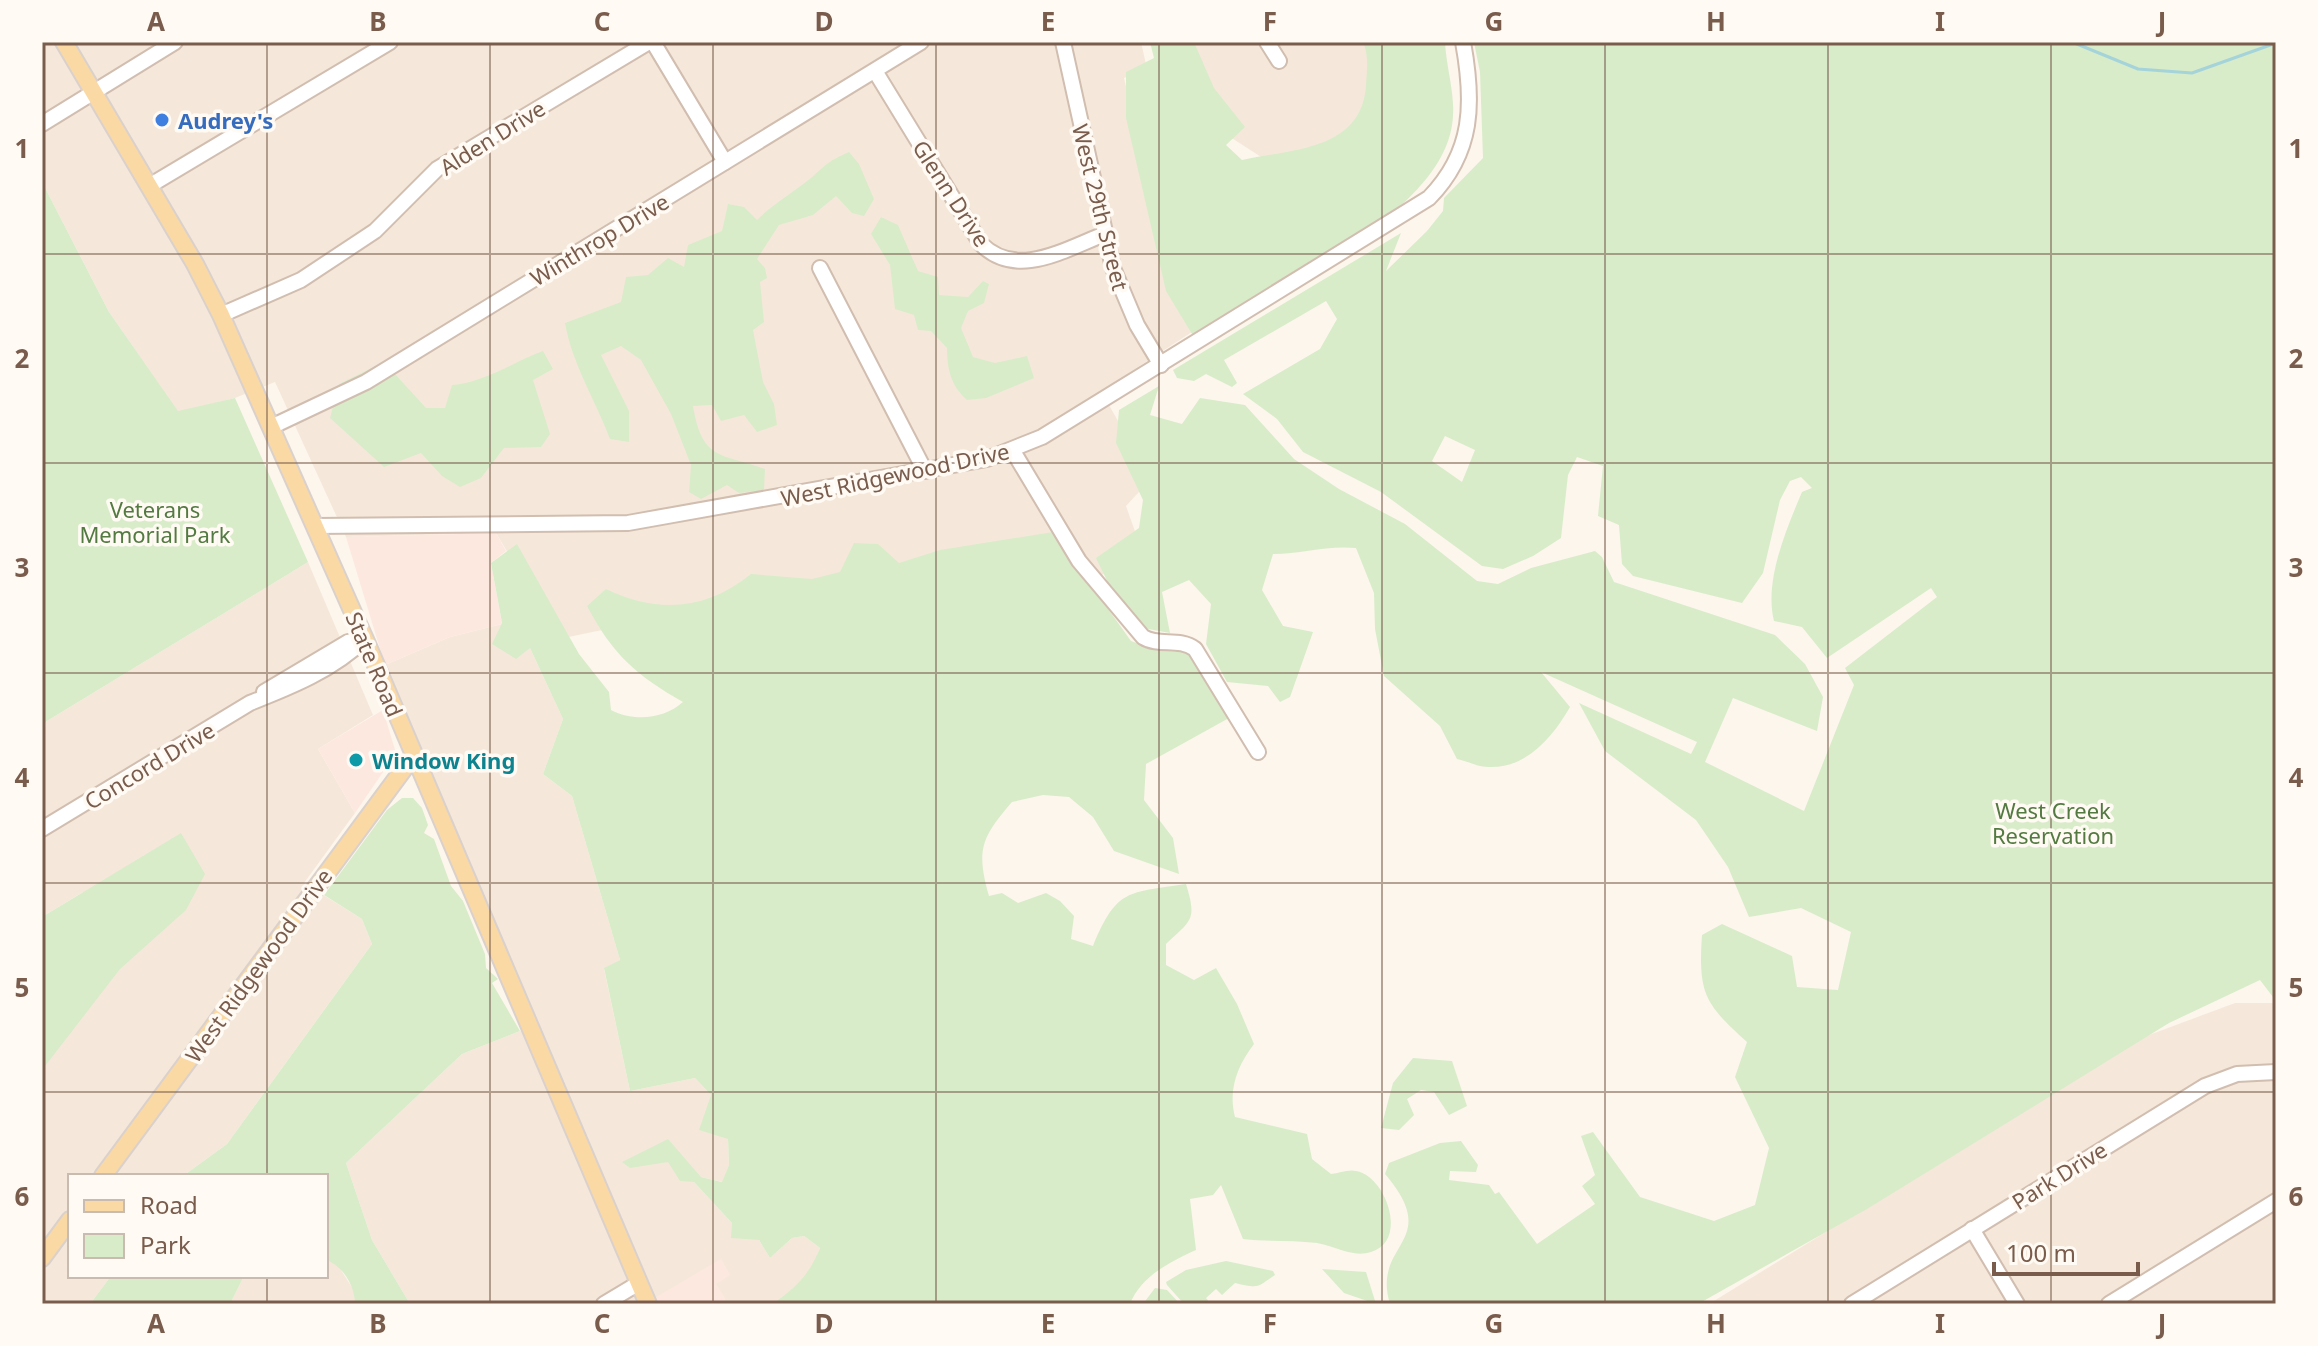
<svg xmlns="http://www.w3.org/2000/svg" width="2318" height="1346" font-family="'Noto Sans',sans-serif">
	<rect width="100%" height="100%" fill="#fdf6ec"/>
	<g fill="#f5e8da">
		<polygon points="42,42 1141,42 1147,69 1124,78 1178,307 1192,332 1101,391 1151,479 1126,506 1142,551 1085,585 684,613 559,639 496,533 346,537 275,382 235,398 178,412 109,312 42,182"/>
		<polygon points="1180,42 1381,42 1363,136 1275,166 1227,135"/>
		<polygon points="308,562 373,715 318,749 355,813 304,883 362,919 372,944 227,1144 183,1176 70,1176 70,1276 111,1276 90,1304 42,1304 42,973 83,892 42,917 42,724"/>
		<polygon points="502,624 530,648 563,719 543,774 572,796 620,960 604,969 630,1091 695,1078 711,1095 709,1106 728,1139 729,1165 723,1182 701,1177 694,1182 732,1223 759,1240 770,1258 792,1238 804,1236 820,1248 812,1268 796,1288 772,1304 655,1298 658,1304 410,1304 372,1240 346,1163 462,1054 538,1024 385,665 450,637"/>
		<polygon points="2235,1003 2276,1003 2276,1304 1709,1304 2141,1038"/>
		<polygon points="326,1260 337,1264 355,1292 355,1304 230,1304 244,1276 326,1276"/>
	</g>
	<g fill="#fde8e0">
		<polygon points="496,533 506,551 491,563 502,624 450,637 385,665 346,537"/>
		<polygon points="383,710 396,753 355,813 318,749"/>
		<polygon points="721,1259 730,1275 716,1284 726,1300 720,1304 658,1304 655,1298"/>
	</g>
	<g fill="#d8ecc9" fill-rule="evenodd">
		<path d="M1150,42H1194L1214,88L1245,127L1226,145L1242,160C1291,149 1362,151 1366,85C1367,69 1369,56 1363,42H1445C1446,63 1452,83 1453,104C1456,149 1427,182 1396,210L1195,339L1166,291L1126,118V72L1154,58Z"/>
		<path d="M1474,42H2276V1001L2260,980L2169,1023L1867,1209L1698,1304H1390C1371,1242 1444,1243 1385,1174L1389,1163L1440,1143L1461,1141L1478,1165L1476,1172L1450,1171L1449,1180L1489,1185L1495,1194L1499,1192L1537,1244L1595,1204L1582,1186L1595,1175L1581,1136L1593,1132L1640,1197L1714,1221L1755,1205L1769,1148L1735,1077L1747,1042C1705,1004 1698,994 1702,935L1722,924L1792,956L1797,987L1838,990L1851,932L1801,908L1749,917L1728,867L1696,820L1605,751L1579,703L1691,754L1697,742L1541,672L1570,707C1553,737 1526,769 1488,767C1478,767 1467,761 1457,759L1440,726L1384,676L1375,629L1374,593L1356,548C1327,545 1302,554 1273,554L1262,590L1283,626L1313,632L1290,697L1280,702L1268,686L1227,682L1206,644L1211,604L1189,580L1162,592L1170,633L1143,628L1114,595L1096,558L1139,528L1143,500L1116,443L1119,410L1159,386L1150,415L1182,424L1200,398L1245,405L1294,459L1339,489L1405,524L1477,581L1498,584L1531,568L1595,551L1602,557L1614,582L1775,635L1805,664L1823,697L1817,731L1733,698L1705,762L1804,811L1854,685L1845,668L1937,597L1931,588L1827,658L1802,627L1774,621C1764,581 1786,530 1802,492L1812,488L1801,477L1790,481L1780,500L1763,573L1742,603L1633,576L1622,564L1619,525L1598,516L1603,466L1577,457L1568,475L1561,538L1533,556L1503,569L1482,566L1381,492L1303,452L1277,419L1243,394L1320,349L1337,319L1326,301L1224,360L1237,383L1232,387L1206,374L1194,381L1177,378L1173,370L1401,233L1386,271L1427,231L1443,211L1444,198L1483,158L1480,72ZM1445,436L1475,450L1462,482L1432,461Z"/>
		<path d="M849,152L859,164L874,199L864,216L852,213L836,196L813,215L779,225L757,259L765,268L767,278L760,282L764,322L753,330L763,382L774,404L777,425L757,432L744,415L721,421L712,405L693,406C702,461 721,453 765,469L764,490L739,493L727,485L701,499L689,492L691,465L671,414L641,360L621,346L601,355L629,411V442L610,439C595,399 572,364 565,323L621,302L626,277L648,275L668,258L684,267L688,245L722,231L728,204L744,207L757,220C771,206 786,197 802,185C823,170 821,164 849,152Z"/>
		<polygon points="42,182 109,312 178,411 235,398 308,562 42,724"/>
		<path d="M881,217L898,225L918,271L938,277L939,295L968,297L983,281L989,284L984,303L968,311L961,328L973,357L995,363L1027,356L1034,378L986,398L967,400C951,386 947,369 947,348L931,331L918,330L914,315L895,309L890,265L871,234Z"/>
		<path d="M543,351L553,369L533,380L550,434L541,447L504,448L481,478L460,487L442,476L421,453L384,467L330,418L339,384L384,362L426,408H445L452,385C483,383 513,362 543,351Z"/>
		<path d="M1053,532L1131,641L1156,650L1192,653L1229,718L1146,764L1144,800L1173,838L1179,874L1114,851L1093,817L1069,797L1043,795L1012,802C981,838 976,850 989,896L1002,893L1018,903L1046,893L1060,901L1074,916L1071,939L1093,946C1117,888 1128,893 1186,884C1197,920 1192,920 1166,944V965L1194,980L1216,968L1237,1004L1254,1044C1237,1066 1228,1090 1235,1117L1307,1134L1312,1159L1331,1174C1339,1173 1349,1169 1356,1171C1386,1176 1409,1241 1371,1252C1352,1258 1336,1246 1317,1243C1293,1240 1268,1242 1243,1239L1221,1185L1213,1195L1190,1199L1196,1250C1170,1262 1141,1276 1130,1304H772C796,1288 809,1275 820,1248L804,1236L792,1238L770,1258L759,1240L731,1238L732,1223L694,1182L680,1181L668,1162L630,1168L622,1162L668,1139L701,1177L722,1182L729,1165L728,1139L699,1130L711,1095L695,1078L630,1091L604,968L620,960L572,796L543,774L563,719L530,648L516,659L492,644L502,623L491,563L517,544L579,654L609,692L611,710C634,722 664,719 683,702C636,675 613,655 587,606L606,589C658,614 707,610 751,574L812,579L840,572L854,543L878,544L899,563L940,550Z"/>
		<path d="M402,798H413L422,808L428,825L424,833L434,839L451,886L463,901L485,954L486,968L498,979L492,983L520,1031L462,1054L346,1163L372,1240L410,1304H355C355,1286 343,1266 326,1260V1176H183L227,1144L372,944L362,919L324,895L387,810Z"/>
		<polygon points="181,833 205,874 186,910 120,969 42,1070 42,917"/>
		<polygon points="1413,1058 1452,1061 1467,1106 1449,1115 1434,1092 1421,1090 1407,1099 1414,1115 1399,1130 1381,1128 1393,1083"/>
		<path d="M1226,1261L1273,1271L1275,1275C1257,1287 1260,1289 1235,1283L1222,1295L1216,1289L1206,1298L1211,1304H1184L1167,1285L1166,1282L1186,1270Z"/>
		<polygon points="1322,1269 1366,1272 1376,1304 1344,1293"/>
		<polygon points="111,1276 244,1276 230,1304 90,1304"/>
		<polygon points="1155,1288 1167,1290 1180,1304 1143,1304"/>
	</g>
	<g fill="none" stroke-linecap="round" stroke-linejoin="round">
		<polyline stroke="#a5d3da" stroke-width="3" points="2072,42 2138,69 2192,73 2276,43"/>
		<defs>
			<g id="minor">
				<polyline points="653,42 725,162"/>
				<polyline points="1063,42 1113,268 1137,325 1161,365"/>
				<polyline points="1267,42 1279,61"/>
				<path d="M875,71L981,244C1017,280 1065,249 1105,234"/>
				<polyline points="42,124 175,42"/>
				<polyline points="149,186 390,42"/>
				<polyline points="820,268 925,471"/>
				<polyline points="221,315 301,280 375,231 437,169 649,42"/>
				<polyline points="271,427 366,382 921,42"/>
				<path d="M1013,451L1079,561L1143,637C1159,647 1179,637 1195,649L1258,752"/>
				<path d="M316,526L628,523L987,459L1042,437L1429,198C1474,152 1474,102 1463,42"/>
				<polyline points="264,692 348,642 365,639"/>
				<path d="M42,829L250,703C291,687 333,670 365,639"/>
				<polyline points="1972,1229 2017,1304"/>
				<polyline points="604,1304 639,1283"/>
				<polyline points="1852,1304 2205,1086 2237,1074 2276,1072"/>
				<polyline points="2109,1304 2276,1201"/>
			</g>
			<g id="major">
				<polyline points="64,42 195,264 221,315 367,644 648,1304"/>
				<polyline points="103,1176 414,755"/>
				<polyline points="42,1258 70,1220"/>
			</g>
		</defs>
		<use href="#minor" stroke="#d1beb0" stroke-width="18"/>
		<use href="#major" stroke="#dad1cd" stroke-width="20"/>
		<use href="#minor" stroke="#fff" stroke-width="14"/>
		<use href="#major" stroke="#fbd9a5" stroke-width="16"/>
	</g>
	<path fill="none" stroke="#7a5c4d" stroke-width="2" stroke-opacity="0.55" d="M267,42V1176M490,42V1304M713,42V1304M936,42V1304M1159,42V1304M1382,42V1304M1605,42V1304M1828,42V1304M2051,42V1304M42,254H2276M42,463H2276M42,673H2276M42,883H2276M42,1092H2276M267,1276V1304"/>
	<circle fill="#3f7fe0" stroke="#fffaf3" stroke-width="3" cx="162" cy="120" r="8"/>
	<circle fill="#0f9aa8" stroke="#fffaf3" stroke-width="3" cx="356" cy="760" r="8"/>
	<g text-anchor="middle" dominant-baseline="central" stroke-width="7" stroke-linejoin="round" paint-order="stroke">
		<g font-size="22" font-weight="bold" fill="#366cbe" stroke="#fffaf3" text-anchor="start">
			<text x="178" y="120">Audrey's</text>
		</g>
		<g font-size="22" fill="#7a5c4d" stroke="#fffaf3">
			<text transform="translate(492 137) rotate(-32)">Alden Drive</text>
			<text transform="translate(952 193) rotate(57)">Glenn Drive</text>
			<text transform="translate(1101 207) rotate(76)">West 29th Street</text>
			<text transform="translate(599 239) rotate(-31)">Winthrop Drive</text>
			<text transform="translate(895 474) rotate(-12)">West Ridgewood Drive</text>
			<text transform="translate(375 664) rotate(67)">State Road</text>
			<text transform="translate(149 765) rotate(-31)">Concord Drive</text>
			<text transform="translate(258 965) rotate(-54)">West Ridgewood Drive</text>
			<text transform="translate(2059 1175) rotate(-32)">Park Drive</text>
		</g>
		<g font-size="22" fill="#537a41" stroke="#fffaf3">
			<text x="155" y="509">Veterans<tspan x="155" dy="25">Memorial Park</tspan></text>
			<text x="2053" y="810">West Creek<tspan x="2053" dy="25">Reservation</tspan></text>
		</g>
		<g font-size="22" font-weight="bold" fill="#0d838f" stroke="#fffaf3" text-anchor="start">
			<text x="372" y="760">Window King</text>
		</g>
	</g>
	<rect width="2318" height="1346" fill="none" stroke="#fffaf3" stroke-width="88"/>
	<rect x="68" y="1174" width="260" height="104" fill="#fffaf3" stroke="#cabbb1" stroke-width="2"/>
	<rect x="84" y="1200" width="40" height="12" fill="#fbd9a5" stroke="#cabbb1" stroke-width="2"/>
	<text x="140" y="1214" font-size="24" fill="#7a5c4d">Road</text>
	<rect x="84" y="1234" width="40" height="24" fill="#d8ecc9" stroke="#cabbb1" stroke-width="2"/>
	<text x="140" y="1254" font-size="24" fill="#7a5c4d">Park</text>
	<path d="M1994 1262v12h144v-12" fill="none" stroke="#7a5c4d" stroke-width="4"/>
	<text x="2006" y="1262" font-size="24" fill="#7a5c4d" stroke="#fffaf3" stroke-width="6" paint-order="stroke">100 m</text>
	<rect x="44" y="44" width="2230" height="1258" fill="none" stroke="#7a5c4d" stroke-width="3"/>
	<g font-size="26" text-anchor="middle" font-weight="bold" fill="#7a5c4d">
		<text x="156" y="31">A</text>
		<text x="378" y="31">B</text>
		<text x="602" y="31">C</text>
		<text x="824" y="31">D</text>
		<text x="1048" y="31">E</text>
		<text x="1270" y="31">F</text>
		<text x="1494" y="31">G</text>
		<text x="1716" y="31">H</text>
		<text x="1940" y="31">I</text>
		<text x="2162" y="31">J</text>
		<text x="22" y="158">1</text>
		<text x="2296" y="158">1</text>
		<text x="22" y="368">2</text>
		<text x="2296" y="368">2</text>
		<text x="22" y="577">3</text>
		<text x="2296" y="577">3</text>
		<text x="22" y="787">4</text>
		<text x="2296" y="787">4</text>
		<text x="22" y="997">5</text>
		<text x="2296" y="997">5</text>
		<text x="22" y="1206">6</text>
		<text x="2296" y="1206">6</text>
		<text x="156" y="1333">A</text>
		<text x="378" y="1333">B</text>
		<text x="602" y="1333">C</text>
		<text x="824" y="1333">D</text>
		<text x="1048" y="1333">E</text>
		<text x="1270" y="1333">F</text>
		<text x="1494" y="1333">G</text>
		<text x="1716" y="1333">H</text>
		<text x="1940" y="1333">I</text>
		<text x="2162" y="1333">J</text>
	</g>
</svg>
